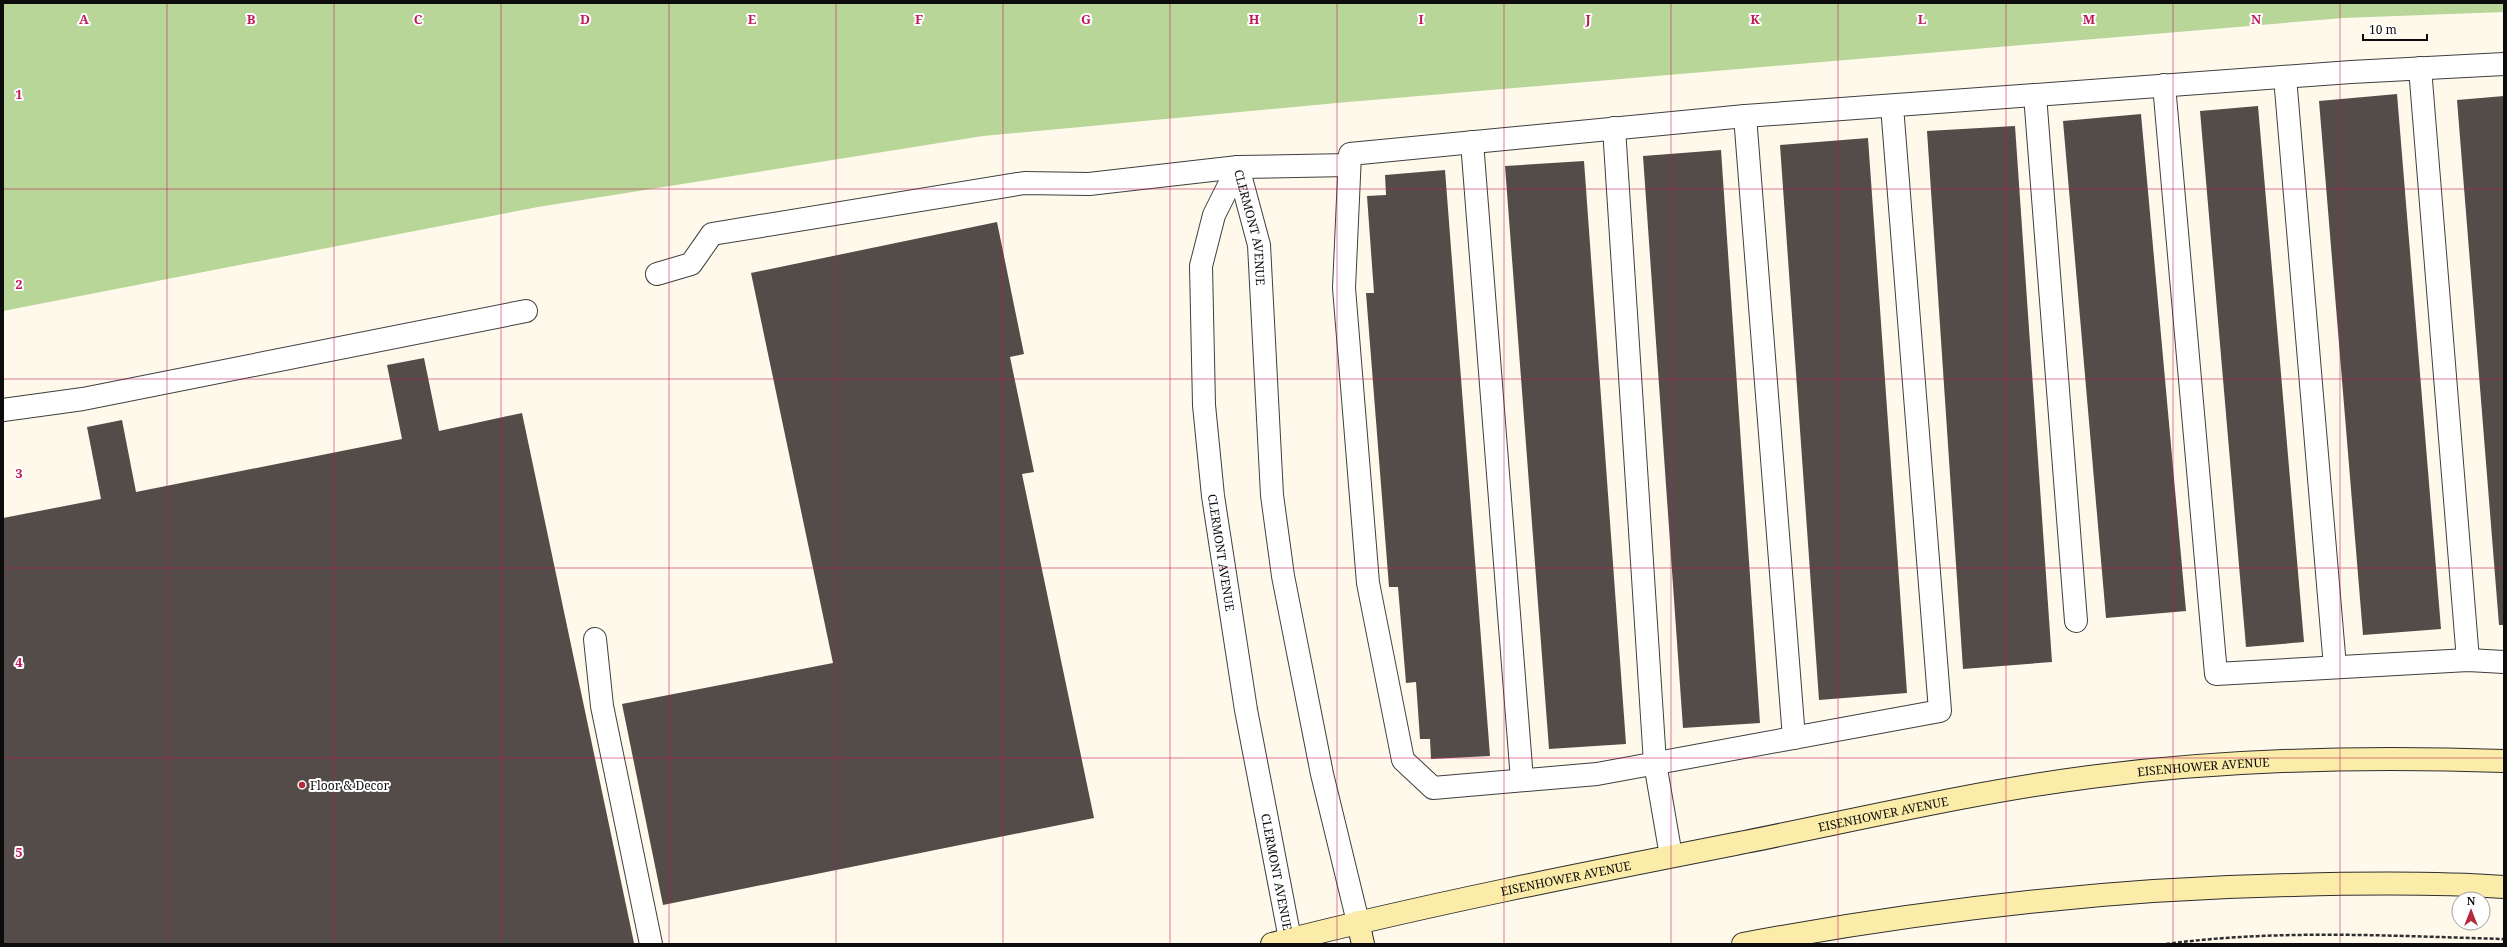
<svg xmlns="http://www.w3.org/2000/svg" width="2507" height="947" font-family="'Noto Serif',serif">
	<rect width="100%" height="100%" fill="#fef9eb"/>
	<polygon fill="#b8d697" points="3,3 2504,3 2504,12 2343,18 1348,102 983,136 538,207 3,311"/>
	<g fill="#544c49">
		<polygon points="2397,94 2441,629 2363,635 2319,101"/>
		<polygon points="2504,96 2504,625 2499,625 2457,100"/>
		<polygon points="2258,106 2304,642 2246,647 2200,111"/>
		<polygon points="2141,114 2186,611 2106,618 2063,121"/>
		<polygon points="2015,126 2052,662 1963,669 1927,131"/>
		<polygon points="1868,138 1907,693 1819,700 1780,145"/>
		<polygon points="1721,150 1760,723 1683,728 1643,156"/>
		<polygon points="1584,161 1626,744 1549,749 1505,166"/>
		<polygon points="1445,170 1490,756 1431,759 1430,739 1420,739 1416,682 1406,683 1398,587 1389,587 1366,293 1374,293 1367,196 1386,195 1385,175"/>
		<polygon points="997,222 1024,354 1010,357 1034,472 1022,474 1094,818 663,905 622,704 833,663 751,273"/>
		<polygon points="424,358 439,431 522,413 634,943 3,944 3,518 101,499 87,427 122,420 136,492 402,439 387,365"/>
	</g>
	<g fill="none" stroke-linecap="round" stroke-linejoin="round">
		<defs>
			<g id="service">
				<polyline points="2420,68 2468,660"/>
				<polyline points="2285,77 2335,667"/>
				<polyline points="2164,85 2216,674 2468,660 2504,662"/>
				<polyline points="2035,95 2076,621"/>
				<polyline points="1892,106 1940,711 1597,774 1433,788 1403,760 1368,583 1344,288 1350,154 1745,116 2351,72 2504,64"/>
				<polyline points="1745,116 1794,738"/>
				<polyline points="1614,128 1655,763 1671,856"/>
				<polyline points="1472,142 1522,780"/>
				<polyline points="657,274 691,264 712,234 1024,183 1089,184 1238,167 1349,165"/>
				<polyline points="3,410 83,399 526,311"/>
				<polyline points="595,639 602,706 651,944"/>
			</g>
			<g id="minor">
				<path id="s1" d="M1238,167L1214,215L1201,266L1204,405L1213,496L1246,710L1290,939"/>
				<path id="s2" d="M1238,167L1259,245L1272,495L1283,576L1322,774L1358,922"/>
			</g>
			<g id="secondary">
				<polyline points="1358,922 1363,944"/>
				<path id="s3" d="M1272,944C1428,904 1587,873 1745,842C1860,819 1974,792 2090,777C2228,759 2365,756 2504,761"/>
				<path d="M1743,944C1924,910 2108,889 2293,885C2363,883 2434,882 2504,887"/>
			</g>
		</defs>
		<use href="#service" stroke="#3f3f3f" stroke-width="24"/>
		<use href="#minor" stroke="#3f3f3f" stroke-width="24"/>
		<use href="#secondary" stroke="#2e2e2e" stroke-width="24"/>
		<path stroke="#2e2e2e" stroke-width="2.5" stroke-dasharray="4 2" stroke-linecap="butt" d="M2166,944C2278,929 2392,936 2504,939"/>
		<use href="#service" stroke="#fff" stroke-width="22"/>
		<use href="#minor" stroke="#fff" stroke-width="22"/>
		<use href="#secondary" stroke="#fbeca9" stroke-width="22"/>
	</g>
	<path fill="none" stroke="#c2185b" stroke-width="1" stroke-opacity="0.55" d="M167,3V944M334,3V944M501,3V944M669,3V944M836,3V944M1003,3V944M1170,3V944M1337,3V944M1504,3V944M1671,3V944M1838,3V944M2006,3V944M2173,3V944M2340,3V944M3,189H2504M3,379H2504M3,568H2504M3,758H2504"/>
	<circle fill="#b42b3b" stroke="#fff" stroke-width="1.5" cx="302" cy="785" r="4"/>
	<g text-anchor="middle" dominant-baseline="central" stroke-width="4" stroke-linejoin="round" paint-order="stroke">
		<g font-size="12" fill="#0c0c0c" stroke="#fff">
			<text stroke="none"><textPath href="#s2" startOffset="62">CLERMONT AVENUE</textPath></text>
			<text stroke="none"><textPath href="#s1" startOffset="394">CLERMONT AVENUE</textPath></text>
			<text stroke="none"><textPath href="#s3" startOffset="949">EISENHOWER AVENUE</textPath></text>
			<text stroke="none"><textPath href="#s3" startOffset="625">EISENHOWER AVENUE</textPath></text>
			<text stroke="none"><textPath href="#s1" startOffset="718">CLERMONT AVENUE</textPath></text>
			<text stroke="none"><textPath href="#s3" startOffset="301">EISENHOWER AVENUE</textPath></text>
		</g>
		<g font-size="12" fill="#0c0c0c" stroke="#fff" text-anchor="start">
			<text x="310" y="785">Floor &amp; Decor</text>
		</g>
	</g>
	<g font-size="13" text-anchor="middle" font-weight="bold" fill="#c2185b" stroke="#fff" stroke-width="4" stroke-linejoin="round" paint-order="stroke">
		<text x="84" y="24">A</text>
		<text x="251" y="24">B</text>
		<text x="418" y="24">C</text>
		<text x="585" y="24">D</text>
		<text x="752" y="24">E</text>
		<text x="919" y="24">F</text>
		<text x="1086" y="24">G</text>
		<text x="1254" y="24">H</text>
		<text x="1421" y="24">I</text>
		<text x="1588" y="24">J</text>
		<text x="1755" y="24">K</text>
		<text x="1922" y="24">L</text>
		<text x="2089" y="24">M</text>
		<text x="2256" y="24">N</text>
		<text x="19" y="99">1</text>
		<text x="19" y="289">2</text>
		<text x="19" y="478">3</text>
		<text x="19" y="667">4</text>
		<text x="19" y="857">5</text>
	</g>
	<rect width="2507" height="947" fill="none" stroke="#0c0c0c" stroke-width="8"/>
	<g transform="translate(2471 911)"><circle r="19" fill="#ffffff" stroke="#9e9e9e"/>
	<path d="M0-3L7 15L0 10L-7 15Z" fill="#b42b3b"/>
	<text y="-6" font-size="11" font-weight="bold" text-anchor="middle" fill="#0c0c0c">N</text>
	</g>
	<path d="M2363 34v6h64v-6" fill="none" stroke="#0c0c0c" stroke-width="2"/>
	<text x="2369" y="34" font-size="12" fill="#0c0c0c" stroke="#ffffff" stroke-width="3" paint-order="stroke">10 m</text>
</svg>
